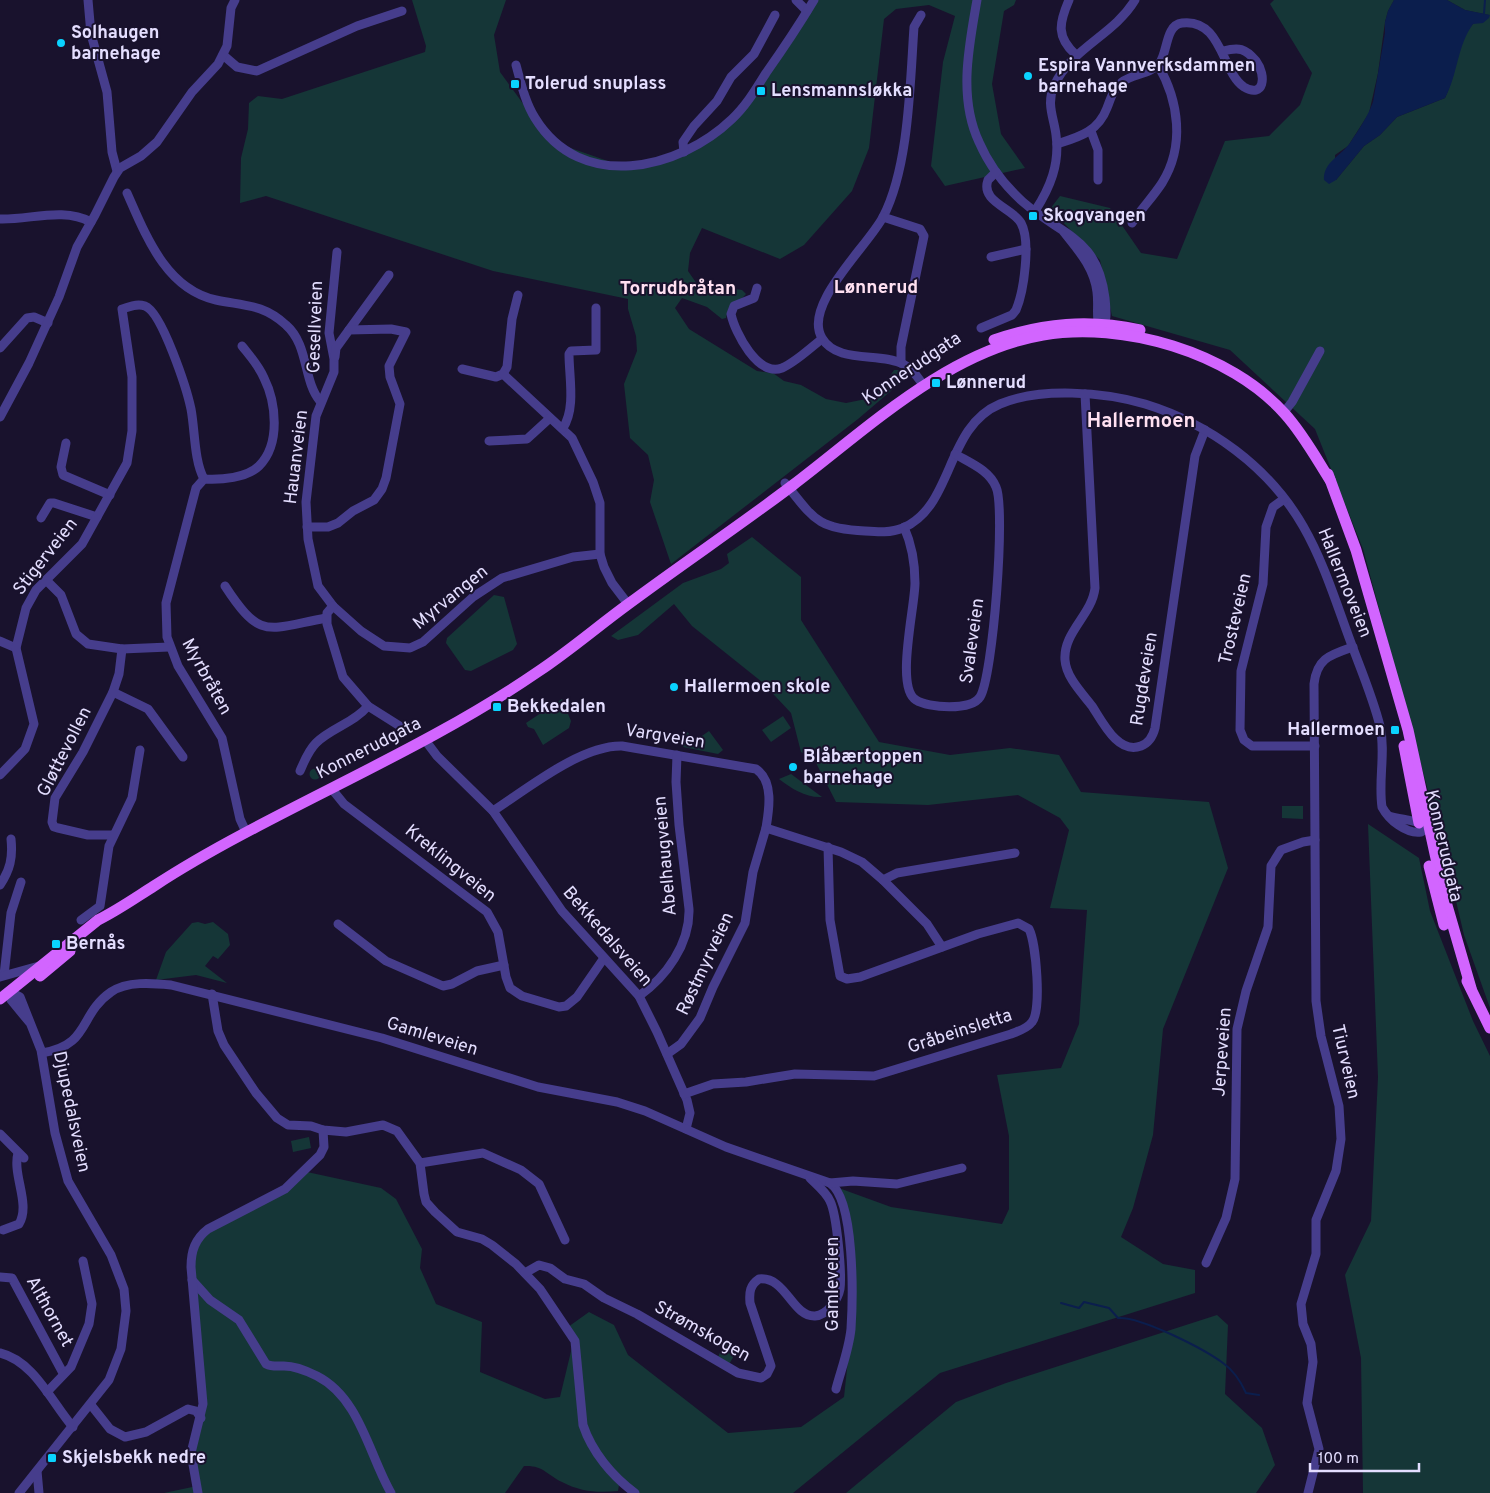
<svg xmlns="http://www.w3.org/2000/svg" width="1490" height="1493" font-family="Overpass,sans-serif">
	<rect width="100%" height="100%" fill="#19122d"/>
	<g fill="#153637">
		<path d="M412,0H506L494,35L500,72L540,127L559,144L625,167L695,147L740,110L811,0H1016L1014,5L1004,11L992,84L1001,134L1025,168L945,186L931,166L943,62L955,16L929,5L896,9L884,19L869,148L852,191L804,245L780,259L702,228L690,253L688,271L697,284L742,290L746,294C738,304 729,304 726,318L722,319L707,307L682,298L675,308L689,329L757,371L773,373L784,381L801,385L826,399L846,403L871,398L881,389L894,370H900L905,379L858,419L671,564L650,502L654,480L648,455L630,438L624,384L637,351L636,336L628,309V299L493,271L266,196L240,203L241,158L248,129L249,103L258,96L282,99L425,52L426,46Z"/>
		<path d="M1274,0H1394L1388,11L1385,22L1378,73L1369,113L1348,146L1335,155L1336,180L1364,146L1380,135L1397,117L1445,98C1456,76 1458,40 1472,25C1476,21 1484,18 1489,15L1465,10L1447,0H1490V1008L1464,935L1444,850L1363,549L1315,429L1230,350L1112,316L1100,260L1050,209L1060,196L1110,208L1141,253L1177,259L1225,141L1269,136L1300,105L1312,73L1270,4Z"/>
		<path d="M752,537L801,577V620L879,742L950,755L1010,748L1059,755L1081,792L1209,802L1228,868L1163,1029L1153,1135L1133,1208L1121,1237L1163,1264L1195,1270V1293L940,1373L793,1493H630L619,1485L618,1491C598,1493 581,1492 562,1482C546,1474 543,1465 524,1466L505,1493H164L197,1486L192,1458L200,1417L191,1275L197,1239L307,1172L381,1188L396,1199L422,1249L420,1268L436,1304L482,1322L480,1372L545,1399L560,1397L574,1339L568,1327L589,1312L614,1325L628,1355L728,1433L801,1427L844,1397L852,1323V1240L836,1187L891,1207L1002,1224L1009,1209V1136L997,1075L1061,1068L1079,1024L1087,910L1050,908L1069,830L1060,818L1018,795L928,805L836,802L816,763L801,752L791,713L762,682L692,626L674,604L638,635L618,640L611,636L683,583L721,569L729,563L727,554Z"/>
		<polygon points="494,595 504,597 517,644 513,650 471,671 465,670 446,643 447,638"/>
		<polygon points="562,699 571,721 569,728 543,745 534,729 528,727 526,723"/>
		<polygon points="783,716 791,728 771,742 762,730"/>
		<polygon points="709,731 723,750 718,754 683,747 687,732 696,740"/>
		<circle cx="315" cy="774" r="5.5"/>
		<path d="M791,774L822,797C806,798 792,789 779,779Z"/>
		<polygon points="1282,806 1303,806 1303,819 1282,818"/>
		<polygon points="1368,824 1419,858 1430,911 1473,1021 1490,1056 1490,1493 1363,1493 1361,1358 1345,1275 1371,1221 1378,1077"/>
		<polygon points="198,922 205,924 213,922 228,934 230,945 218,959 213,956 205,966 227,983 196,975 156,980 166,952 192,923"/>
		<polygon points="309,1137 311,1148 293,1152 291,1141"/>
		<polygon points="1217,1315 1228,1325 1225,1394 1262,1428 1275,1465 1256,1493 846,1493 956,1402 1006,1383"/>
		<polygon points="724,1342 738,1349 728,1366 717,1360"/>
	</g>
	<path fill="#0b1e4d" d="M1394,0H1447L1465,10L1490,15L1489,18L1483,23L1473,24C1457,46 1458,74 1445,98L1397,117L1380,135L1364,146L1336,180L1329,184L1324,180C1323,162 1341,156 1350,143C1358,131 1368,116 1373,102L1385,33V22L1388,11Z"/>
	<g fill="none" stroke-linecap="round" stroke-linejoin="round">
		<g stroke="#0b1e4d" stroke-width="2">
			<polyline points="1484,14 1485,0"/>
			<path d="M1061,1303L1079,1308L1084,1302L1109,1308L1118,1318C1140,1316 1204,1349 1223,1363C1233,1370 1241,1382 1246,1393L1259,1395"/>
		</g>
		<g stroke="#463d8c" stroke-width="9">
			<polyline points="88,0 91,34 107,92 112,152 117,171"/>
			<polyline points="796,0 807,11"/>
			<path d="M977,0C969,46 958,97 979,142C989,165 1004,185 1023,202C1063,237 1097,236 1105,298C1106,310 1108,321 1101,331C1095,319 1099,306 1097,292C1094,267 1078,250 1063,231"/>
			<path d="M1069,0C1059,23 1056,37 1076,55"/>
			<path d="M921,15L914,27C910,84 909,167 883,217C868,246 802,305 822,338C837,364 880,352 903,364C913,369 918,378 924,386"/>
			<polyline points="223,55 237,67 257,71 357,26 402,11"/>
			<path d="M516,65C521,83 525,102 535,118C581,193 679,170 732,119C746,106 756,89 766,73C783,49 799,25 814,0"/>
			<polyline points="1091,131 1098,150 1098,180"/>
			<path d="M1057,144C1079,137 1098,132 1107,108C1111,98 1113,89 1122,82C1132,74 1150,74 1159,64C1168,53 1165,25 1182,23C1222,18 1222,73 1244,87C1264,99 1267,76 1256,61C1245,48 1239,47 1223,51"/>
			<polyline points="684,152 683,142 694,126 717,101 731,77 754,54 775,15"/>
			<path d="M127,193C146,236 166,289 216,300C245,306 263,304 286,325C309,345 303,381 320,401"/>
			<path d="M1035,211C1050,188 1060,164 1056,135C1054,118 1046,104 1054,86C1071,48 1114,35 1135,0"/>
			<polyline points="883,217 920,229 924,236 901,347 901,363"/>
			<path d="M0,219C30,220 63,207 91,222"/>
			<path d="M1132,223C1141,209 1153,197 1162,183C1185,146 1179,101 1158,65"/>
			<polyline points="337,252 329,333 334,359 334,372 316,416 306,502 308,539 318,586 333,606 361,631 384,646 410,648 423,642 473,597 502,578 573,557 600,554"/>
			<polyline points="991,257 1026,249"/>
			<path d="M757,288L754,298L734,306L731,314C735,333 758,377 782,368C796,362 810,348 822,339"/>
			<path d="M981,328L1012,315L1016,310C1024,291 1031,241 1021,223C1013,208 980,202 988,180L996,172"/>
			<polyline points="349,330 389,275"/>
			<path d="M242,346C250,356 259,366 264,378C276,402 281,444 259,466C247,478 221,480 204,479L196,488L166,603L167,637L178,666L222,738L240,819L246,832"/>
			<polyline points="0,348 27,318 34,317 48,323"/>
			<polyline points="462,369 496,377 503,374 507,367 512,319 518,295"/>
			<polyline points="503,374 572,438 593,482 600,503 600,554 604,567 612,583 628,604"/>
			<path d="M1085,394L1095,588C1092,615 1063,632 1065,660C1066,677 1082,693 1092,706C1102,721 1118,755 1141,746C1149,743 1153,736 1155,728L1195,456L1205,430"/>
			<polyline points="1284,412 1292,402 1320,351"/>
			<polyline points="0,417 29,363 59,297 77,247 95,215 114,177 120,168 141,156 157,142 192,92 218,64 227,46 231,8 235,0"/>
			<path d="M563,428C576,408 569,377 569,354L571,351L596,350V308"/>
			<polyline points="489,441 527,439 550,418"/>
			<polyline points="66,443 61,467 63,475 110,495"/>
			<path d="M785,483C814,519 817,529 865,531C878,532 891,533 903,528C954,506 945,427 1000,404C1040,387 1104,392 1145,404C1210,424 1269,467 1303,526C1322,559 1334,596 1347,632C1358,663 1372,694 1380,726C1386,753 1378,780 1382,807C1389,820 1406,834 1421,832L1428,827C1417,820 1403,820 1389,816"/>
			<polyline points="1284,499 1273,507 1266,527 1263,584 1241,671 1240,730 1244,740 1252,746 1315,746"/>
			<polyline points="41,518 50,503 54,503 97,517"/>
			<polyline points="307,527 328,527 338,523 353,511 374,500 382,489 386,478 400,404 390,377 389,366 406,332 391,329 349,330 336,348 335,357"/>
			<path d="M904,527C912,545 915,564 915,583C915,607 895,688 916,700C928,708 971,711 980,697C993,677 1006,508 996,487C989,470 970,463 955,454"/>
			<polyline points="46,580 61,595 76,634 88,644 122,649 169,647"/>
			<path d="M225,586C261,641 267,629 326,618"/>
			<polyline points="333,606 327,613 327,624 343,677 368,706 406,730"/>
			<polyline points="0,641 16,648"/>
			<polyline points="113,692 148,709 183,757"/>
			<polyline points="425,740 437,756 493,811 562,911 639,996 657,1032 687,1100 690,1113 686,1129"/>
			<path d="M300,771C304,762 308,751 316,743C331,728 354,723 368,706"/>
			<path d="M0,775L25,749L34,724L16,648L26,608L36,590L82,544L127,463L132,431V377L122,309C130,307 136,303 145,306C162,312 187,390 191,409C195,430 194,461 204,479"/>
			<polyline points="331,788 344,804 487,912 498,932 506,977 510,988 522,996 559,1007 566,1006 577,997 604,958"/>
			<path d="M493,811C527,789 581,745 622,746L756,769C774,781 769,810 766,828"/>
			<polyline points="113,835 88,835 58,828 54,827 52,822 55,798 83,752 113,692 119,674 122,649"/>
			<polyline points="883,880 897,873 1015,853"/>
			<path d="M0,885C10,870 13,858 11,839"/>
			<polyline points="81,920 100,906 109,846 132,798 140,750"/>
			<polyline points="338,924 386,961 443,986 452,984 477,971 504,965"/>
			<polyline points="4,975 11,913 21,882"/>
			<polyline points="0,977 39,966"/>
			<path d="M212,994L218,1031L224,1045L256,1093L277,1118L288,1125L311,1126L323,1130L346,1132L383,1125L397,1131L420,1163L424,1194L426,1202L435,1212L457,1232L482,1239L492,1245L516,1264L540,1289L575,1341L583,1425C592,1452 612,1476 635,1493"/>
			<path d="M639,996C666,977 690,944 689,909L679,825L676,782L677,755"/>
			<path d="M42,1053C91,1045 78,1015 111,992C127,981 152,983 171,985L382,1038L538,1087L617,1102L645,1111L726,1147L830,1183C855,1200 853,1298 851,1329C849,1349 841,1370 836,1389"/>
			<polyline points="667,1054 681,1044 700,1018 713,987 745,923 753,872 766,828 841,852 862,862 883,880 927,924 942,947"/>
			<path d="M684,1094L713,1084L746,1082L795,1074L874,1076L1011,1034C1018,1031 1027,1029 1032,1022C1042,1010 1036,943 1029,929L1018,923L978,934L860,977L847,979L840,976L830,920L828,847"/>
			<polyline points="0,1134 24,1158"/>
			<polyline points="420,1163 483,1153 521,1170 539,1184 565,1240"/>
			<polyline points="830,1183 853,1181 897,1184 962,1168"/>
			<path d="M3,1230L19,1224C31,1204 12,1175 18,1153"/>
			<polyline points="1206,1263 1226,1218 1235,1179 1237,1029 1246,991 1268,927 1271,866 1281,850 1303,842 1315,840"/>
			<path d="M525,1273L539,1265L550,1268L565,1279L584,1284L604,1298L637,1314L738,1373L761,1378L767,1374L771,1366L750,1303C749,1292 750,1285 759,1279C786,1276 792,1317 815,1316C827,1315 838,1300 840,1289C842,1274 837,1215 830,1201C826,1192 817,1185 810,1178"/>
			<polyline points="0,1277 12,1278 63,1373"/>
			<path d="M192,1280L210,1300L239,1320L266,1364C272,1367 277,1366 284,1366C295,1366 307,1371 317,1376C360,1398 369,1455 391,1493"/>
			<path d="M0,1353C34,1361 52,1403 73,1427"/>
			<polyline points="47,1392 71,1367 89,1324 92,1304 83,1261"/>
			<polyline points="91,1405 110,1429 125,1437 146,1432 188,1409 196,1411 201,1418"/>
			<polyline points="37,1471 39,1493"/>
			<polyline points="19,1493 109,1380 121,1349 126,1311 124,1289 111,1255 68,1181 55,1133 41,1050 20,997 9,991 11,1000 30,1023"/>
			<path d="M198,1493L191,1453L203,1404L191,1267C191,1251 195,1239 208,1229L285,1189L320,1155L324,1147L323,1130"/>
			<path d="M1308,1493L1319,1449L1307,1403L1313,1362L1311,1344L1303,1324L1301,1304L1316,1254V1220L1336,1171L1341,1139L1339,1106L1321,1036L1316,1001L1314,684C1317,658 1330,655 1353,647"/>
		</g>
		<g stroke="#d265ff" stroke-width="11">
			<path d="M994,340C1043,323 1089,319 1140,330"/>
			<polyline points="1328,474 1356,550 1408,730 1444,895 1471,988"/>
			<polyline points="1404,746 1419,823"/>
			<polyline points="1429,866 1444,925"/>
			<polyline points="40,976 70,951"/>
			<polyline points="1467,981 1490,1028"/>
			<path d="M0,999L98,920C118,910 135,898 154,886C183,867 213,850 243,834C342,781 446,735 539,671C569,651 597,627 627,605C682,564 739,526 793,485C868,428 948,351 1043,335C1122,321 1230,352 1285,414C1303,434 1316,458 1330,480"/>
		</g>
	</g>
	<g fill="#0ad3ff" stroke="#19122d" stroke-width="2">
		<circle cx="61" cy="43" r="5"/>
		<circle cx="1028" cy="76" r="5"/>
		<rect x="510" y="79" width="10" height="10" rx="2.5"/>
		<rect x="756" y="86" width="10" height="10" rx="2.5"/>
		<rect x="1028" y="211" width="10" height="10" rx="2.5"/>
		<rect x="931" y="378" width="10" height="10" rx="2.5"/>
		<circle cx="674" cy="687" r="5"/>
		<rect x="492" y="702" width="10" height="10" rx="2.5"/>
		<rect x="1390" y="725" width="10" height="10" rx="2.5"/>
		<circle cx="793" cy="767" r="5"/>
		<rect x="51" y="939" width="10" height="10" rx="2.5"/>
		<rect x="47" y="1453" width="10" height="10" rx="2.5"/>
	</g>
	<g text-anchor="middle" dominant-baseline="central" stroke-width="4" stroke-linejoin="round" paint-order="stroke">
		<g font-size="18" font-weight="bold" fill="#e4deff" stroke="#19122d" text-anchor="start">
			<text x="71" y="33">Solhaugen<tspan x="71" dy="21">barnehage</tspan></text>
			<text x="1038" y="66">Espira Vannverksdammen<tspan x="1038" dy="21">barnehage</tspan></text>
			<text x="525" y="84">Tolerud snuplass</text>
			<text x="771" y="91">Lensmannsløkka</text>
			<text x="1043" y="216">Skogvangen</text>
			<text x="946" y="383">Lønnerud</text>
			<text x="684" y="687">Hallermoen skole</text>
			<text x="507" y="707">Bekkedalen</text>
			<text x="1385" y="730" text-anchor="end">Hallermoen</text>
			<text x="803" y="757">Blåbærtoppen<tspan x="803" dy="21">barnehage</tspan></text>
			<text x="66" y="944">Bernås</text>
			<text x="62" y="1458">Skjelsbekk nedre</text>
		</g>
		<g font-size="18" fill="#e4deff" stroke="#19122d">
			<text transform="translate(316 327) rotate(-88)">Gesellveien</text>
			<text transform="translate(912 369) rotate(-34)">Konnerudgata</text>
			<text transform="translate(297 457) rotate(-83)">Hauanveien</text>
			<text transform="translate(46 557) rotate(-52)">Stigerveien</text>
			<text transform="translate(1344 583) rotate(68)">Hallermoveien</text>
			<text transform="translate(451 598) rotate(-39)">Myrvangen</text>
			<text transform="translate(1236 619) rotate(-77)">Trosteveien</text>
			<text transform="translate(973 641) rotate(-82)">Svaleveien</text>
			<text transform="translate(206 677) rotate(61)">Myrbråten</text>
			<text transform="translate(1145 679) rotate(-81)">Rugdeveien</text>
			<text transform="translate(665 737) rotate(9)">Vargveien</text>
			<text transform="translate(369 749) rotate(-27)">Konnerudgata</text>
			<text transform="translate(65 752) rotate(-63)">Gløttevollen</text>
			<text transform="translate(1443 846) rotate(77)">Konnerudgata</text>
			<text transform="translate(666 856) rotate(-95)">Abelhaugveien</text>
			<text transform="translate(450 864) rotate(39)">Kreklingveien</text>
			<text transform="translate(607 937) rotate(49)">Bekkedalsveien</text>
			<text transform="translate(706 964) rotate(-65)">Røstmyrveien</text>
			<text transform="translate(960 1032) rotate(-18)">Gråbeinsletta</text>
			<text transform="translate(432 1037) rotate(17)">Gamleveien</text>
			<text transform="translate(1223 1052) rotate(-86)">Jerpeveien</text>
			<text transform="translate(1345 1062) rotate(77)">Tiurveien</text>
			<text transform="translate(71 1112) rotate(78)">Djupedalsveien</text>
			<text transform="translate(833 1284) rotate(-90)">Gamleveien</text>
			<text transform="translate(49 1312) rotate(61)">Althornet</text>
			<text transform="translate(702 1332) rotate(29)">Strømskogen</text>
		</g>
		<g font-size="19" font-weight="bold" fill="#ffe0f1" stroke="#19122d">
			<text x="876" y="288">Lønnerud</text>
			<text x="678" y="289">Torrudbråtan</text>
		</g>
		<g font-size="20" font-weight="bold" fill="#ffe0f1" stroke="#19122d">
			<text x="1141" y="422">Hallermoen</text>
		</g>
	</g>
	<path d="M1310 1463v8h109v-8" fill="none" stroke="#e4deff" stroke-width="2.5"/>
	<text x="1318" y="1463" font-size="15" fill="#e4deff" stroke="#19122d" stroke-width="4" paint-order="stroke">100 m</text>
</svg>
